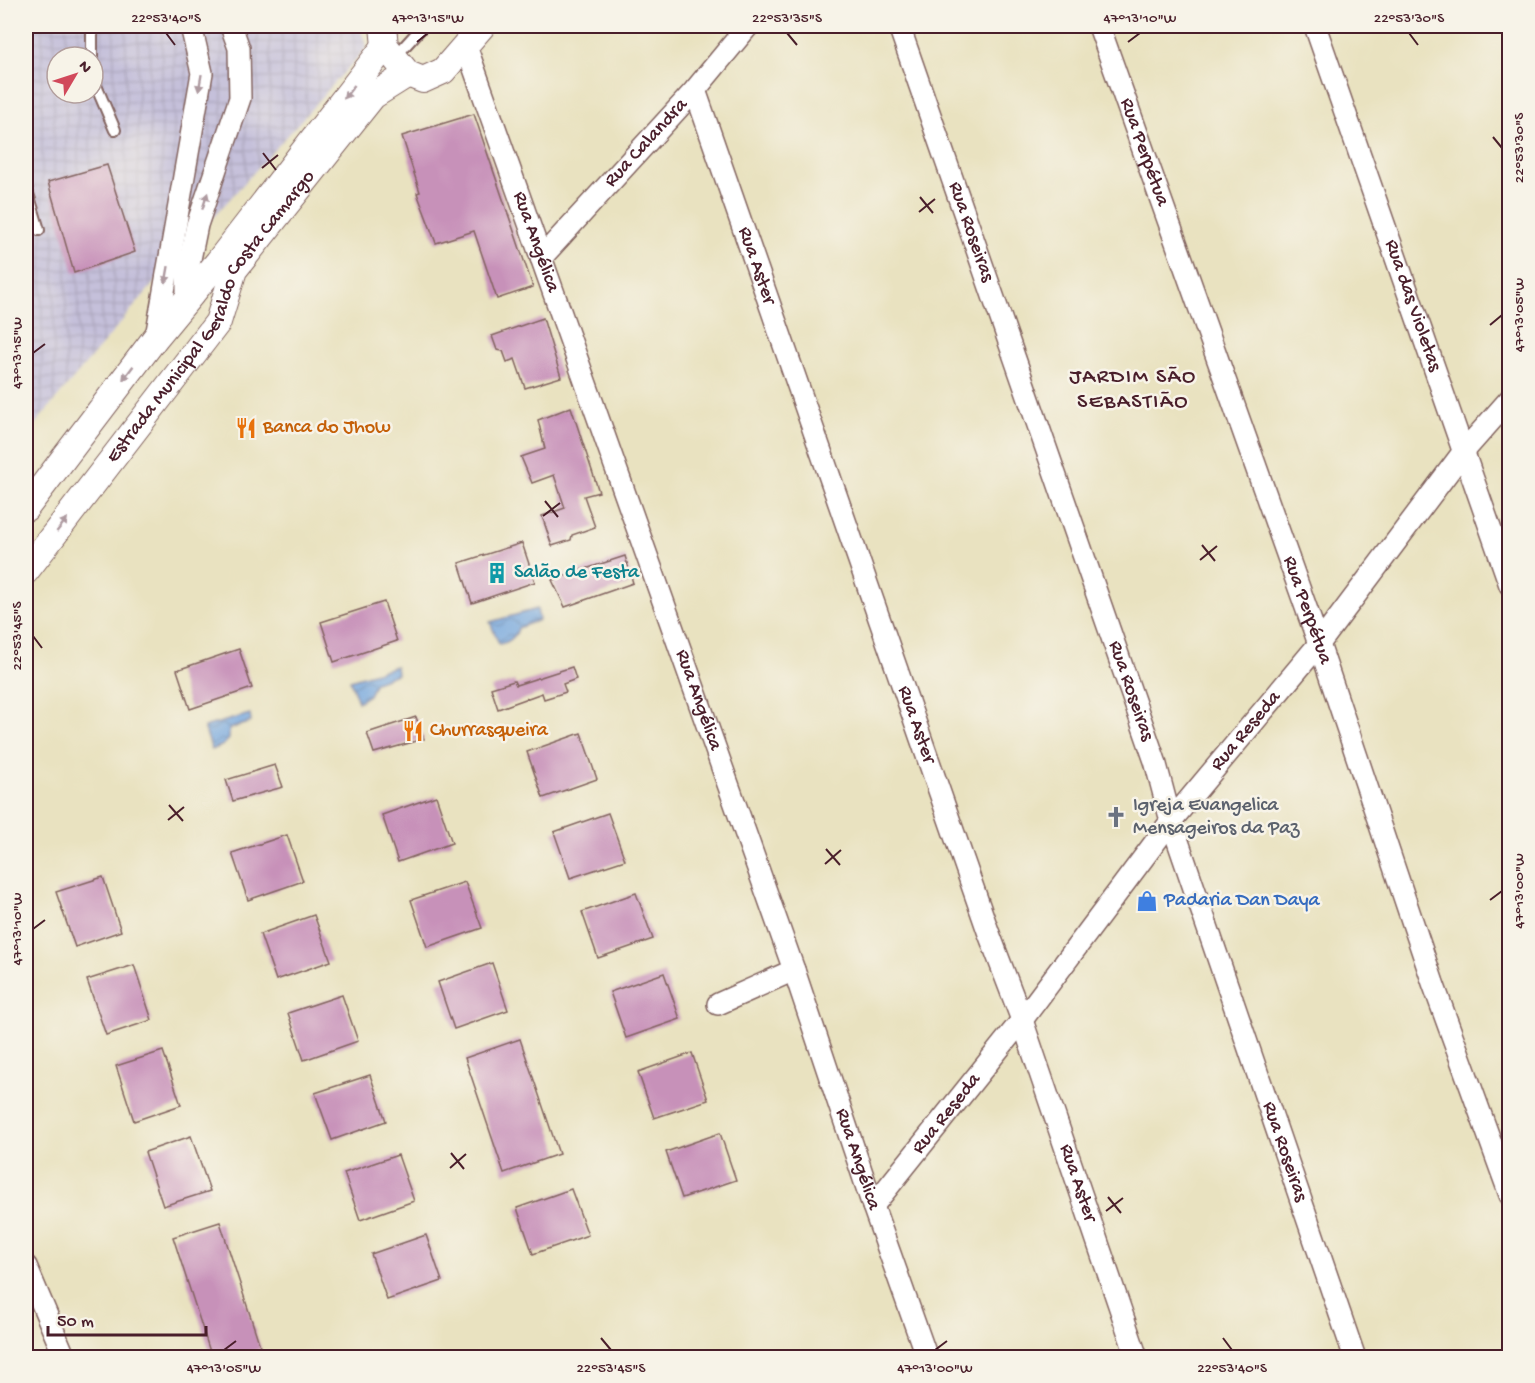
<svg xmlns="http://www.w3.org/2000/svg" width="1535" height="1383" font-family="'Gochi Hand',sans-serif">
	<defs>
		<pattern id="industrial-grid" width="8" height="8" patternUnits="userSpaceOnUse" patternTransform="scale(1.5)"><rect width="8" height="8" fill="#c5c0da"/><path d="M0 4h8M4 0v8" fill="none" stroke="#aba5bb"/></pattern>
		<pattern id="water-waves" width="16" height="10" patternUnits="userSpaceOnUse" patternTransform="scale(1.5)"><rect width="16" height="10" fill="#71a4dd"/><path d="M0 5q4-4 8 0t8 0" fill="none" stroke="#5f85b3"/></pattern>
	</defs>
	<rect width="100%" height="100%" fill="#f7f3e8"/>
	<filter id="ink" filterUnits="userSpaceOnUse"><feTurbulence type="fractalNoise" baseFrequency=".0167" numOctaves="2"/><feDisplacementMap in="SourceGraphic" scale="12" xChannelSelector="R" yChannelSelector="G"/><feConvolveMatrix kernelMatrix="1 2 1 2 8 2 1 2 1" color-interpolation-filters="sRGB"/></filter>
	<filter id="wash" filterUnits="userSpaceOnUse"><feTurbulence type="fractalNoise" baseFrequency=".008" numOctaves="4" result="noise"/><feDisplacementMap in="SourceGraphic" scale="24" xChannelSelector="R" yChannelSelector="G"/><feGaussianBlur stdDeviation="1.35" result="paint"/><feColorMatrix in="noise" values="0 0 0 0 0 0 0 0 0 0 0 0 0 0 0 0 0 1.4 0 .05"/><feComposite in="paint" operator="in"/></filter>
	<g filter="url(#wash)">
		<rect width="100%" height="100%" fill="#e9e2c0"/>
		<path fill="url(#industrial-grid)" fill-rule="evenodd" d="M26,26H359L367,47L154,283L26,435ZM57,57H93V93H57Z"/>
		<g fill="url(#water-waves)" stroke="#5e6284" stroke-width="1.5">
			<path d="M537,609L539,620L518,628C516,637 508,643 499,644L490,622Z"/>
			<polygon points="396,666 397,674 375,682 369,695 358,702 350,680"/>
			<polygon points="250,714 251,722 229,729 229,739 223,745 212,750 204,727"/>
		</g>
		<g id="blocks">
			<g fill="#c791b9">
				<polygon points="474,114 533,287 497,299 474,231 436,243 417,193 420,192 402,136"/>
				<polygon points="107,165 135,252 74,273 48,182"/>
				<polygon points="543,318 561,377 525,388 515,359 507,362 503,351 497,350 492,336"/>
				<polygon points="571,407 599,492 584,496 595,527 572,535 571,540 552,546 542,516 565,508 554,475 532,483 521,457 545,449 538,420"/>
				<polygon points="522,543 535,582 472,603 459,563"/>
				<polygon points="625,556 633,583 565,607 552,580"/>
				<polygon points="384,602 397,641 334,662 321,622"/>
				<polygon points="239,649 252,688 190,709 177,670"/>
				<polygon points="572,667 576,679 563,684 566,692 544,699 542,693 498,709 491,688 514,681 516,685"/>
				<polygon points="416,717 424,739 374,753 367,733"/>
				<polygon points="581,733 597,779 543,798 527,752"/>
				<polygon points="275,765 283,787 233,801 226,780"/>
				<polygon points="436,796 452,843 398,862 382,815"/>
				<polygon points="608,813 625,860 570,878 554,832"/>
				<polygon points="287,835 303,881 248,900 232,853"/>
				<polygon points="103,877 121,931 75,947 56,892"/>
				<polygon points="465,882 482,928 427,947 411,900"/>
				<polygon points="636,893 653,939 598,958 582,912"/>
				<polygon points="314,915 331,961 276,980 260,934"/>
				<polygon points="492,963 508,1010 454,1029 438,982"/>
				<polygon points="134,965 152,1020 106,1035 87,980"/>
				<polygon points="664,973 680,1019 626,1038 610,992"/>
				<polygon points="342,995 358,1041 304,1060 288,1013"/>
				<polygon points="520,1039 559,1154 504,1173 465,1058"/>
				<polygon points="163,1051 181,1105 134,1121 116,1066"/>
				<polygon points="692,1053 708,1100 654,1118 638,1072"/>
				<polygon points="370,1075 386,1121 332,1140 315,1093"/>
				<polygon points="720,1133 736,1180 682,1198 666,1152"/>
				<polygon points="191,1136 210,1191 163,1206 145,1152"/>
				<polygon points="398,1155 414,1201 360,1220 344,1173"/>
				<polygon points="571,1189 588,1235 533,1254 517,1208"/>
				<polygon points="220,1222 261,1349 235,1358 212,1358 173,1237"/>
				<polygon points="426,1235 442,1281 387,1300 371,1254"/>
			</g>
		</g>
	</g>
	<g filter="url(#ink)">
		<use href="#blocks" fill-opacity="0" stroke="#82635f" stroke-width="1.5"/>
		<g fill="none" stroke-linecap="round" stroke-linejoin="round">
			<defs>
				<g id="service">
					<polyline points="92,57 92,26"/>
					<polyline points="395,57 423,26"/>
					<polyline points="93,72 94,81 115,130"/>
					<polyline points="26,187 39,230"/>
				</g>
				<g id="minor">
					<path id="s1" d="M899,26L1155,761L1171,821L1355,1358"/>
					<path id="s2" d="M1099,26L1319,644L1433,983L1510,1195"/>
					<path id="s3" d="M1315,26L1510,585"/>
					<path id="s4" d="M466,46L794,970L873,1206L927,1358"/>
					<path id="s5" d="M695,90L988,931L1022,1020L1137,1358"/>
					<path id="s6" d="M541,258L695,90L748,26"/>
					<polyline points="187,299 187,274 197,225 240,98 239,48 231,26"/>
					<polyline points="156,337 202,73 191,26"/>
					<polyline points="718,1004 794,970"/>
					<path id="s7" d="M873,1206L1022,1020L1171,821L1319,644L1464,451L1510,399"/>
					<polyline points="26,1266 65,1358"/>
				</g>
				<g id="tertiary">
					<polyline points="383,26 385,46 408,74 423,80 443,71 482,26"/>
					<polyline points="26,508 156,337 218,262 385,46"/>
					<path id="s8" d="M26,571L218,322L234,270L373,96L408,74"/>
				</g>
			</defs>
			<use href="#service" stroke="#82635f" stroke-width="14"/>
			<use href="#minor" stroke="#82635f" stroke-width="24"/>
			<use href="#tertiary" stroke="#82635f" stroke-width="28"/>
			<use href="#service" stroke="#fff" stroke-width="10"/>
			<use href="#minor" stroke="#fff" stroke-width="21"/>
			<use href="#tertiary" stroke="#fff" stroke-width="26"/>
		</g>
		<defs><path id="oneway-solid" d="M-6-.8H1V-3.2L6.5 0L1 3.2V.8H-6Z" transform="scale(1.5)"/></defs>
		<g fill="#ae9aa0">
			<use href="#oneway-solid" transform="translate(200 83) rotate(100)"/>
			<use href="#oneway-solid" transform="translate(349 92) rotate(128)"/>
			<use href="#oneway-solid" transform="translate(205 201) rotate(-72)"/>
			<use href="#oneway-solid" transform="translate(167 275) rotate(100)"/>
			<use href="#oneway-solid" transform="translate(128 373) rotate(127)"/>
			<use href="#oneway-solid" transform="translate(62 525) rotate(-52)"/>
		</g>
	</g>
	<path fill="none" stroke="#4a1f2b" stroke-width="2" d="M166,33L175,45M787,33L797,45M1409,33L1418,45M417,42L428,33M1128,42L1140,33M1493,137L1502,148M263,153L276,170M262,168L278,155M920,197L933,213M919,212L935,199M1490,325L1502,315M33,353L45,344M545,501L558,517M543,516L560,503M1202,545L1215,561M1200,560L1217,546M33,636L42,648M169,805L183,821M168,820L184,807M826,849L840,865M825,864L841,850M1490,900L1502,891M33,929L45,920M451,1153L464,1169M450,1168L466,1154M1108,1197L1121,1213M1106,1211L1123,1198M601,1338L611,1350M1223,1338L1232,1350M224,1350L236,1341M935,1350L947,1341"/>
	<defs>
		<symbol id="restaurant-bare" viewBox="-9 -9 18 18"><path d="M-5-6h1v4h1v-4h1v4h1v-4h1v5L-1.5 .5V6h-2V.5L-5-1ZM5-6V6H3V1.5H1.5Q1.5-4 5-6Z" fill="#e8710a" stroke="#f7f3e8" stroke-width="2.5" paint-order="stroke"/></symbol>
		<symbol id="building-bare" viewBox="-9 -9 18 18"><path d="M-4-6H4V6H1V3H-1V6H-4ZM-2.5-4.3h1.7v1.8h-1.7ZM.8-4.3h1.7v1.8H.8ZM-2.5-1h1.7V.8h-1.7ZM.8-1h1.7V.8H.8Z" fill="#0f9aa8" stroke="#f7f3e8" stroke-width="2.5" paint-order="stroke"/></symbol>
		<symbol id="church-bare" viewBox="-9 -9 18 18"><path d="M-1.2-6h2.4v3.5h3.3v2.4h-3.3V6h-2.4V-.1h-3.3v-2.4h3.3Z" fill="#6b7280" stroke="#f7f3e8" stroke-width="2.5" paint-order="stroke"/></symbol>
		<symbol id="shop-bare" viewBox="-9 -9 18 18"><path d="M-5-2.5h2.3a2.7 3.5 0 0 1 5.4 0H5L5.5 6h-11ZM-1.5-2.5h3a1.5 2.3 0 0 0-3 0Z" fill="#3f7fe0" stroke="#f7f3e8" stroke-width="2.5" paint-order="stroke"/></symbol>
	</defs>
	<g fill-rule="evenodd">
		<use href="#restaurant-bare" x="231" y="413" width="30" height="30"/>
		<use href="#building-bare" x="482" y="558" width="30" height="30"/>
		<use href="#restaurant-bare" x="398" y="716" width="30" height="30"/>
		<use href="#church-bare" x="1101" y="802" width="30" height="30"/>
		<use href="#shop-bare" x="1132" y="886" width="30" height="30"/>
	</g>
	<g text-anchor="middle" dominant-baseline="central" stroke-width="5" stroke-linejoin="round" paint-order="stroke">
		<g font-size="20" fill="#4a1f2b" stroke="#f7f3e8">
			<text stroke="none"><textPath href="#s6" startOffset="156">Rua Calandra</textPath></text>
			<text stroke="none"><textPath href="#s2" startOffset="134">Rua Perpétua</textPath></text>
			<text stroke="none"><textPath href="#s1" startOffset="218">Rua Roseiras</textPath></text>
			<text stroke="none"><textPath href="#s4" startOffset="208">Rua Angélica</textPath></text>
			<text stroke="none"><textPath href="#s5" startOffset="186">Rua Aster</textPath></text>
			<text stroke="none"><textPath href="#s3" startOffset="296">Rua das Violetas</textPath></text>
			<text stroke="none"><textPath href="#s8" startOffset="316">Estrada Municipal Geraldo Costa Camargo</textPath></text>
			<text stroke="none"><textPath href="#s2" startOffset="620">Rua Perpétua</textPath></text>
			<text stroke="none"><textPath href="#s1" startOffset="704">Rua Roseiras</textPath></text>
			<text stroke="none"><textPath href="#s4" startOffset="694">Rua Angélica</textPath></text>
			<text stroke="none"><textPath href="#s5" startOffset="672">Rua Aster</textPath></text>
			<text stroke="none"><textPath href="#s7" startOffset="604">Rua Reseda</textPath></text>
			<text stroke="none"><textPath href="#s7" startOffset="118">Rua Reseda</textPath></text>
			<text stroke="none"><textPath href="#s1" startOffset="1190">Rua Roseiras</textPath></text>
			<text stroke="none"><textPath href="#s4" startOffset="1180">Rua Angélica</textPath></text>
			<text stroke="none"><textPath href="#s5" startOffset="1158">Rua Aster</textPath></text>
		</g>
		<g font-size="20" fill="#c56008" stroke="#f7f3e8" text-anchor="start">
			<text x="263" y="428">Banca do Jhow</text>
			<text x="430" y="731">Churrasqueira</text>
		</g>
		<g font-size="20" fill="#0d838f" stroke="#f7f3e8" text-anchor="start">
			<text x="514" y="573">Salão de Festa</text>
		</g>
		<g font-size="20" fill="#5b616d" stroke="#f7f3e8" text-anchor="start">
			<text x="1133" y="806">Igreja Evangelica<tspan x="1133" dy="23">Mensageiros da Paz</tspan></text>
		</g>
		<g font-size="20" fill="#366cbe" stroke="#f7f3e8" text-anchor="start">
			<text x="1164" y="901">Padaria Dan Daya</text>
		</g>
		<g font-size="22" letter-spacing="1.5" fill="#4a1f2b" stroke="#f7f3e8">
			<text x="1133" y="378">JARDIM SÃO<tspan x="1133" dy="25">SEBASTIÃO</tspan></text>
		</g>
	</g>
	<rect width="1535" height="1383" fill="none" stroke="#f7f3e8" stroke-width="66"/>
	<g transform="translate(75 75) rotate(51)"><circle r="28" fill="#f7f3e8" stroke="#b29e9c" stroke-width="1.5"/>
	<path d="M0-4.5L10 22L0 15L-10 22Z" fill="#d1495b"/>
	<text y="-9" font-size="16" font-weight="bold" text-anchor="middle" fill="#4a1f2b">N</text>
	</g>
	<path d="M48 1326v9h158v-9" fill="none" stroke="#4a1f2b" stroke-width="3"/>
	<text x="57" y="1326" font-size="18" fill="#4a1f2b" stroke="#f7f3e8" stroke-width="4.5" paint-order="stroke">50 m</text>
	<rect x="33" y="33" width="1469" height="1317" fill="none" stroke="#4a1f2b" stroke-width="2"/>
	<g font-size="15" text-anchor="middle" fill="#4a1f2b">
		<text x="166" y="22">22°53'40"S</text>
		<text x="428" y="22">47°13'15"W</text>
		<text x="787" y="22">22°53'35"S</text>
		<text x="1140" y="22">47°13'10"W</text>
		<text x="1409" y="22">22°53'30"S</text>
		<text transform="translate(1518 148) rotate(-90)" y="5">22°53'30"S</text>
		<text transform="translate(1518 315) rotate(-90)" y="5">47°13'05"W</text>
		<text transform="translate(16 353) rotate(-90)" y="5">47°13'15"W</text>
		<text transform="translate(16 636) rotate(-90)" y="5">22°53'45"S</text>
		<text transform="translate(1518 891) rotate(-90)" y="5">47°13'00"W</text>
		<text transform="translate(16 929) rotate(-90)" y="5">47°13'10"W</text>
		<text x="224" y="1372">47°13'05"W</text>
		<text x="611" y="1372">22°53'45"S</text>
		<text x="935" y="1372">47°13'00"W</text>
		<text x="1232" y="1372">22°53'40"S</text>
	</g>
</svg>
